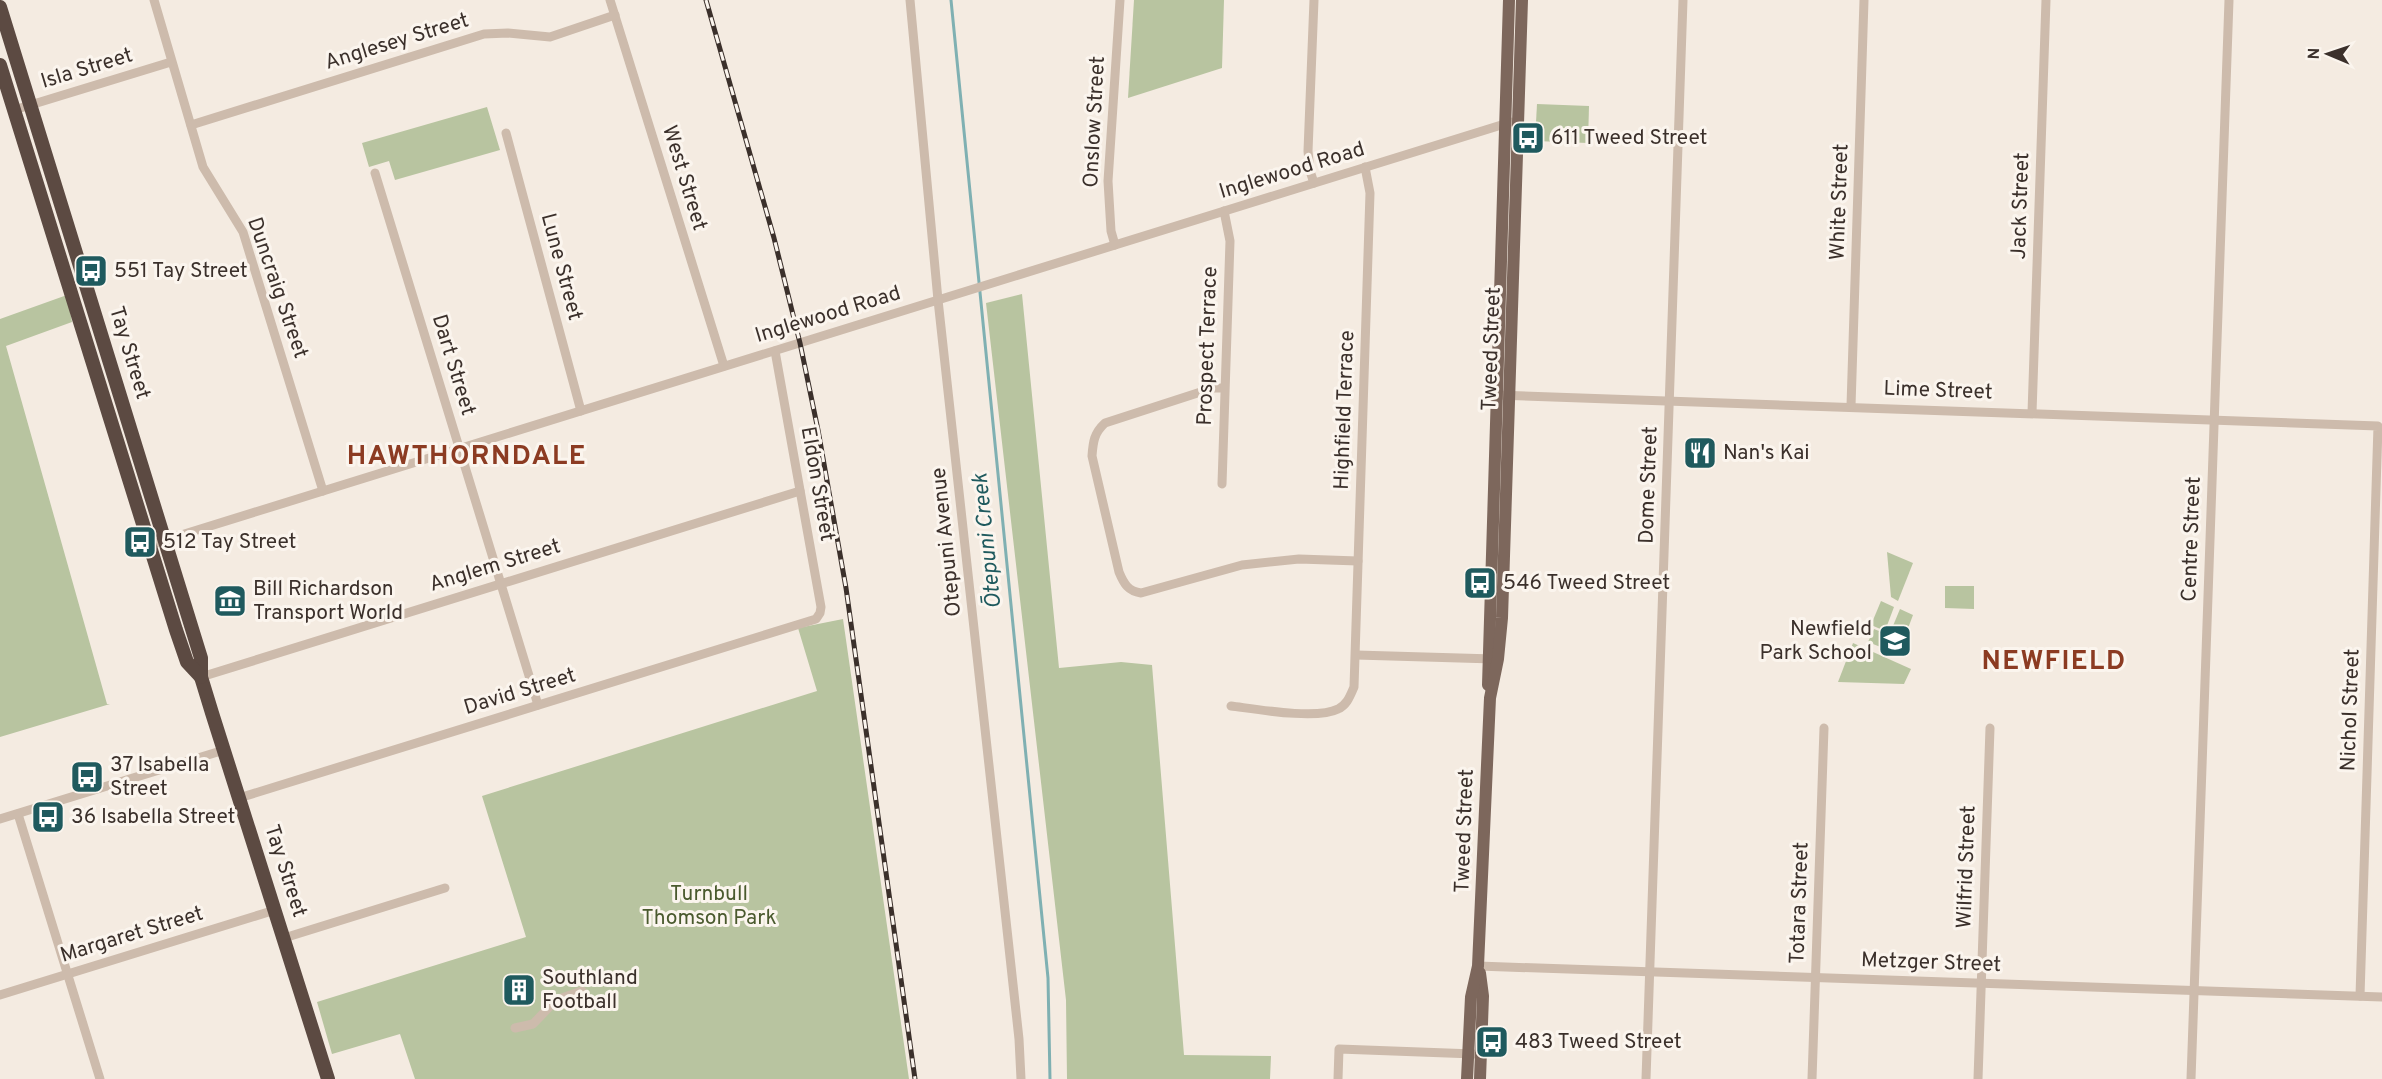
<svg xmlns="http://www.w3.org/2000/svg" width="2382" height="1079" font-family="Overpass,sans-serif">
	<rect width="100%" height="100%" fill="#f4ebe1"/>
	<g fill="#b8c4a0">
		<polygon points="1134,0 1224,0 1222,68 1128,98"/>
		<polygon points="1537,104 1589,106 1588,143 1535,141"/>
		<polygon points="487,107 500,150 395,180 389,161 369,167 362,143"/>
		<polygon points="1022,294 1059,668 1121,662 1152,665 1184,1055 1271,1056 1270,1079 1067,1079 1066,1000 986,303"/>
		<polygon points="67,295 72,322 6,346 107,704 110,704 0,737 0,319"/>
		<polygon points="1887,552 1913,563 1898,601 1891,597"/>
		<polygon points="1945,586 1974,586 1974,609 1945,608"/>
		<polygon points="1881,601 1894,607 1885,631 1871,625"/>
		<polygon points="1900,609 1913,615 1904,639 1890,633"/>
		<polygon points="843,619 909,1079 415,1079 400,1034 332,1054 317,1002 526,937 482,796 817,691 798,628"/>
		<polygon points="1874,629 1899,639 1893,652 1868,642"/>
		<polygon points="1853,643 1911,669 1904,684 1838,682"/>
	</g>
	<g fill="none" stroke-linecap="round" stroke-linejoin="round">
		<polyline stroke="#7fb0b2" stroke-width="3" points="951,0 1048,978 1050,1079"/>
		<g stroke="#cdbbac" stroke-width="9">
			<polyline points="154,0 203,167 243,232 323,491"/>
			<polyline points="610,0 724,366"/>
			<polyline points="910,0 938,300 1019,1039 1021,1079"/>
			<polyline points="1314,0 1308,151 1310,171 1314,183"/>
			<polyline points="14,110 171,62"/>
			<polyline points="191,125 484,34 508,33 550,37 615,15"/>
			<polyline points="506,133 581,411"/>
			<polyline points="375,173 538,705"/>
			<polyline points="1115,245 1111,231 1108,181 1120,0"/>
			<path d="M1224,388H1213L1105,423C1094,433 1093,442 1092,456L1119,572C1124,584 1128,591 1141,593L1242,565L1299,559L1358,561"/>
			<polyline points="1496,395 2378,426 2360,996"/>
			<polyline points="1851,406 1864,0"/>
			<polyline points="2032,413 2046,0"/>
			<polyline points="1222,484 1230,241 1224,211"/>
			<polyline points="149,545 1511,122"/>
			<polyline points="1356,655 1494,659"/>
			<polyline points="201,677 800,491"/>
			<path d="M1231,706C1255,709 1317,720 1338,709C1347,705 1350,696 1354,687L1370,193L1365,167"/>
			<polyline points="239,798 816,619 820,613 821,607 775,351"/>
			<polyline points="18,814 100,1079"/>
			<polyline points="0,819 224,750"/>
			<polyline points="284,938 445,888"/>
			<polyline points="1478,966 2382,997"/>
			<polyline points="0,995 275,910"/>
			<polyline points="515,1028 533,1024 556,1000 582,991"/>
			<polyline points="1338,1079 1339,1049 1474,1054"/>
			<polyline points="1646,1079 1683,0"/>
			<polyline points="1812,1079 1824,728"/>
			<polyline points="1978,1079 1990,728"/>
			<polyline points="2191,1079 2229,0"/>
		</g>
		<g stroke="#7d675c" stroke-width="12">
			<polyline points="1488,685 1509,0"/>
			<polyline points="1480,973 1483,996 1480,1079"/>
			<polyline points="1467,1079 1471,997 1478,966 1490,698 1498,659 1502,618 1522,0"/>
		</g>
		<g stroke="#5c4a42" stroke-width="14">
			<polyline points="0,7 201,658 201,677 212,713 328,1079"/>
			<polyline points="0,65 176,630 187,662 201,677"/>
		</g>
		<defs>
			<polyline id="rail" points="706,0 774,238 800,343 818,430 846,588 915,1079"/>
		</defs>
		<use href="#rail" stroke="#3b302b" stroke-width="5"/>
		<use href="#rail" stroke="#fbf5ee" stroke-width="3" stroke-dasharray="9" stroke-linecap="butt"/>
	</g>
	<defs>
		<symbol id="bus-square" viewBox="-11 -11 22 22"><rect x="-9" y="-9" width="18" height="18" rx="4" fill="#1f5a5e" stroke="#fbf5ee"/><path d="M-5-6H5V4H4V6H2V4H-2V6H-4V4H-5ZM-3.5-4V0h7V-4ZM-3.5 1.2v1.5H-2V1.2ZM2 1.2v1.5H3.5V1.2Z" fill="#fff"/></symbol>
		<symbol id="restaurant-square" viewBox="-11 -11 22 22"><rect x="-9" y="-9" width="18" height="18" rx="4" fill="#1f5a5e" stroke="#fbf5ee"/><path d="M-5-6h1v4h1v-4h1v4h1v-4h1v5L-1.5 .5V6h-2V.5L-5-1ZM5-6V6H3V1.5H1.5Q1.5-4 5-6Z" fill="#fff"/></symbol>
		<symbol id="museum-square" viewBox="-11 -11 22 22"><rect x="-9" y="-9" width="18" height="18" rx="4" fill="#1f5a5e" stroke="#fbf5ee"/><path d="M0-6L6-3V-2H-6V-3ZM-5-1h2V3h-2ZM-1-1h2V3h-2ZM3-1h2V3H3ZM-6 4H6V6H-6Z" fill="#fff"/></symbol>
		<symbol id="school-square" viewBox="-11 -11 22 22"><rect x="-9" y="-9" width="18" height="18" rx="4" fill="#1f5a5e" stroke="#fbf5ee"/><path d="M0-5L7-2L0 1L-7-2ZM-4 1L0 2.5L4 1V4Q0 6-4 4Z" fill="#fff"/></symbol>
		<symbol id="building-square" viewBox="-11 -11 22 22"><rect x="-9" y="-9" width="18" height="18" rx="4" fill="#1f5a5e" stroke="#fbf5ee"/><path d="M-4-6H4V6H1V3H-1V6H-4ZM-2.5-4.3h1.7v1.8h-1.7ZM.8-4.3h1.7v1.8H.8ZM-2.5-1h1.7V.8h-1.7ZM.8-1h1.7V.8H.8Z" fill="#fff"/></symbol>
	</defs>
	<g fill-rule="evenodd">
		<use href="#bus-square" x="1509" y="119" width="38" height="38"/>
		<use href="#bus-square" x="72" y="252" width="38" height="38"/>
		<use href="#restaurant-square" x="1681" y="434" width="38" height="38"/>
		<use href="#bus-square" x="121" y="523" width="38" height="38"/>
		<use href="#bus-square" x="1461" y="564" width="38" height="38"/>
		<use href="#museum-square" x="211" y="582" width="38" height="38"/>
		<use href="#school-square" x="1876" y="622" width="38" height="38"/>
		<use href="#bus-square" x="68" y="758" width="38" height="38"/>
		<use href="#bus-square" x="29" y="798" width="38" height="38"/>
		<use href="#building-square" x="500" y="971" width="38" height="38"/>
		<use href="#bus-square" x="1473" y="1023" width="38" height="38"/>
	</g>
	<g text-anchor="middle" dominant-baseline="central" stroke-width="6" stroke-linejoin="round" paint-order="stroke">
		<g font-size="21" fill="#3b302b" stroke="#fbf5ee">
			<text transform="translate(397 42) rotate(-17)">Anglesey Street</text>
			<text transform="translate(87 69) rotate(-17)">Isla Street</text>
			<text transform="translate(1095 122) rotate(-87)">Onslow Street</text>
			<text transform="translate(1292 171) rotate(-17)">Inglewood Road</text>
			<text transform="translate(684 178) rotate(73)">West Street</text>
			<text transform="translate(1840 202) rotate(-88)">White Street</text>
			<text transform="translate(2021 206) rotate(-88)">Jack Street</text>
			<text transform="translate(561 267) rotate(75)">Lune Street</text>
			<text transform="translate(277 288) rotate(71)">Duncraig Street</text>
			<text transform="translate(828 315) rotate(-17)">Inglewood Road</text>
			<text transform="translate(1208 346) rotate(-88)">Prospect Terrace</text>
			<text transform="translate(1492 349) rotate(-88)">Tweed Street</text>
			<text transform="translate(129 353) rotate(73)">Tay Street</text>
			<text transform="translate(453 365) rotate(73)">Dart Street</text>
			<text transform="translate(1938 391) rotate(2)">Lime Street</text>
			<text transform="translate(1345 410) rotate(-88)">Highfield Terrace</text>
			<text transform="translate(817 484) rotate(80)">Eldon Street</text>
			<text transform="translate(1649 485) rotate(-88)">Dome Street</text>
			<text transform="translate(2192 539) rotate(-88)">Centre Street</text>
			<text transform="translate(947 542) rotate(-96)">Otepuni Avenue</text>
			<text transform="translate(495 566) rotate(-17)">Anglem Street</text>
			<text transform="translate(520 692) rotate(-17)">David Street</text>
			<text transform="translate(2351 710) rotate(-88)">Nichol Street</text>
			<text transform="translate(1465 831) rotate(-88)">Tweed Street</text>
			<text transform="translate(1967 867) rotate(-88)">Wilfrid Street</text>
			<text transform="translate(285 871) rotate(72)">Tay Street</text>
			<text transform="translate(1800 903) rotate(-88)">Totara Street</text>
			<text transform="translate(132 935) rotate(-17)">Margaret Street</text>
			<text transform="translate(1931 963) rotate(2)">Metzger Street</text>
		</g>
		<g font-size="21" fill="#3b302b" stroke="#fbf5ee" text-anchor="start">
			<text x="1551" y="138">611 Tweed Street</text>
			<text x="114" y="271">551 Tay Street</text>
			<text x="1723" y="453">Nan's Kai</text>
			<text x="163" y="542">512 Tay Street</text>
			<text x="1503" y="583">546 Tweed Street</text>
			<text x="253" y="589">Bill Richardson<tspan x="253" dy="24">Transport World</tspan></text>
			<text x="1872" y="629" text-anchor="end">Newfield<tspan x="1872" dy="24">Park School</tspan></text>
			<text x="110" y="765">37 Isabella<tspan x="110" dy="24">Street</tspan></text>
			<text x="71" y="817">36 Isabella Street</text>
			<text x="542" y="978">Southland<tspan x="542" dy="24">Football</tspan></text>
			<text x="1515" y="1042">483 Tweed Street</text>
		</g>
		<g font-size="21" fill="#4a5a2e" stroke="#fbf5ee">
			<text x="709" y="894">Turnbull<tspan x="709" dy="24">Thomson Park</tspan></text>
		</g>
		<g font-size="22" font-style="italic" fill="#1f5a5e" stroke="#fbf5ee">
			<text transform="translate(988 541) rotate(-96)">Ōtepuni Creek</text>
		</g>
		<g font-size="27" font-weight="bold" letter-spacing="1.5" fill="#8c3b22" stroke="#fbf5ee">
			<text x="467" y="457">HAWTHORNDALE</text>
			<text x="2054" y="662">NEWFIELD</text>
		</g>
	</g>
	<g transform="translate(2328 54) rotate(272)" stroke="#fbf5ee" stroke-width="4.5" paint-order="stroke">
	<path d="M0-4.5L10 22L0 15L-10 22Z" fill="#3b302b"/>
	<text y="-9" font-size="16" font-weight="bold" text-anchor="middle" fill="#3b302b">N</text>
	</g>
</svg>
